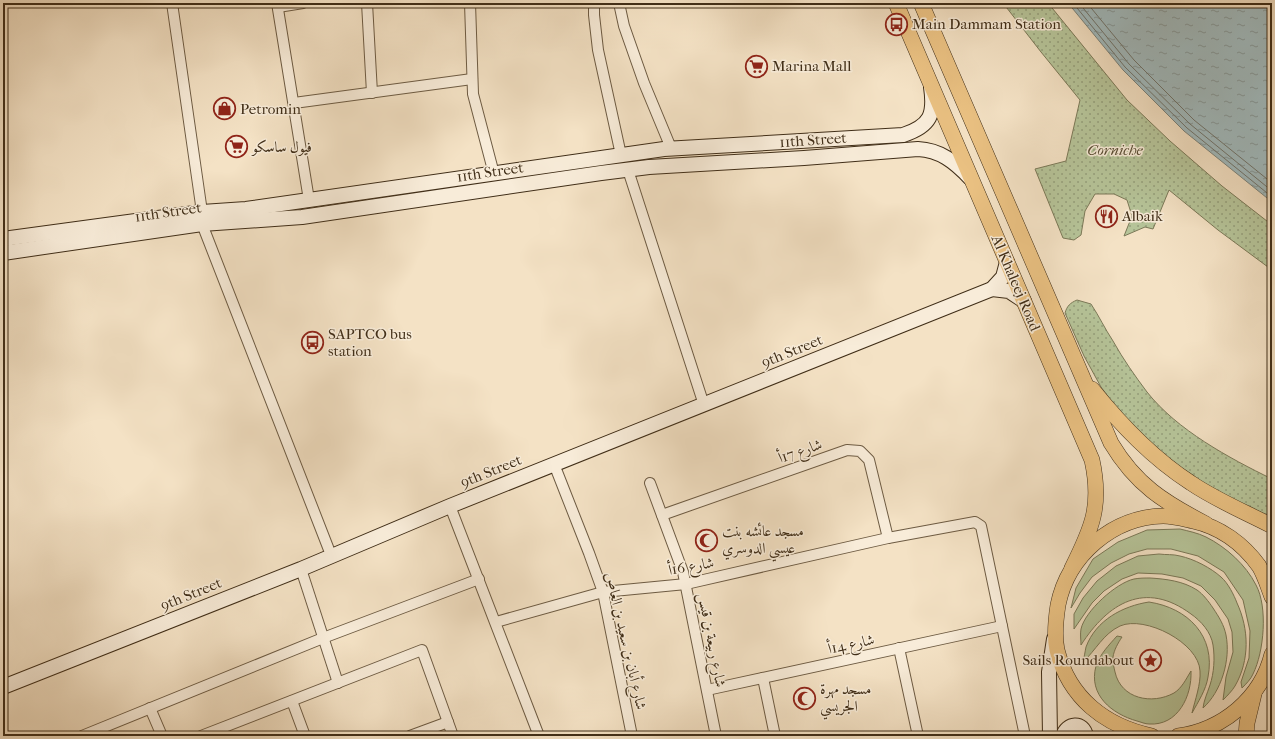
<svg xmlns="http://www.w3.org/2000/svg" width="1275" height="739" font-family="'IM FELL French Canon',Amiri,serif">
	<defs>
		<pattern id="park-dots" width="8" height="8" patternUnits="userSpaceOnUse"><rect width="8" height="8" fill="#b6c499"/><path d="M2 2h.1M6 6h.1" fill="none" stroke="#95a07c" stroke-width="1.8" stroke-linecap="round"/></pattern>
		<pattern id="water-ripples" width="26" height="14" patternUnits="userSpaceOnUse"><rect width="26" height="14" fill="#a1bbbf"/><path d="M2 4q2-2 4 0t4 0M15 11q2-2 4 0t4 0" fill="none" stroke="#85989a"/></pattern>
	</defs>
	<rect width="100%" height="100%" fill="#f4e2c5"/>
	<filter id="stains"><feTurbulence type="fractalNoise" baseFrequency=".005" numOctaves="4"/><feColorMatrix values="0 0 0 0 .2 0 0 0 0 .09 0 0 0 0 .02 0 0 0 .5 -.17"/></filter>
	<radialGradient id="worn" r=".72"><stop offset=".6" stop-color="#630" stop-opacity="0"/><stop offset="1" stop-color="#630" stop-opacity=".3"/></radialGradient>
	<g fill="#b6c499" stroke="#7b7958">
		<path d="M1180,529C1188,531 1198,533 1206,537C1226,547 1246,565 1256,585C1268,607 1264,652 1253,674C1251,679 1246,684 1242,688L1241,682L1249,658L1250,631L1243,600L1224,572L1198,556L1171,549H1147L1129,554L1111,563L1092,577L1080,593L1071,608L1076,588L1093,559L1118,542L1147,530Z"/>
		<path d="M1159,554C1166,555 1173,554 1180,556C1194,559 1211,568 1221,577C1228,583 1234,595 1237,603C1249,629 1250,660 1235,686C1232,691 1227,696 1223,700L1226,677L1233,652L1232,632L1228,619L1215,600L1201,586L1183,578L1162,574L1138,573L1122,579L1104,591L1092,603L1074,629V614L1083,598L1097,581L1116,566L1138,556Z"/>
		<path d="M1150,578C1166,579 1183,581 1197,590C1203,594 1209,602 1213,608C1219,617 1224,625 1226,635C1231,660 1221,692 1203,708C1204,700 1207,694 1210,685C1214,673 1215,658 1213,645C1211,632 1201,621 1191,614C1145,580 1108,603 1081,645C1081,640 1080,634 1081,629C1085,611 1116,583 1134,579C1139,578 1145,578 1150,578Z"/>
		<path d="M1149,602C1188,608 1216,636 1208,677C1206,690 1198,702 1192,713C1195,700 1201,684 1200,671C1199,643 1145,615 1120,626C1103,634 1096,650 1083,662C1084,658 1085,652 1086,647C1096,620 1123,606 1149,602Z"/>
		<path d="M1117,636L1122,637C1118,643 1114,650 1113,657C1112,661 1114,667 1115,672C1121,699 1152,705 1174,693C1182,688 1186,679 1191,671C1192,696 1178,726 1149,724C1145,724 1141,722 1137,721C1112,714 1088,695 1096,666C1100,654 1109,645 1117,636Z"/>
	</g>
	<g fill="url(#park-dots)" stroke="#7b7958">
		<polygon points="1003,3 1048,3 1127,100 1170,141 1222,186 1272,225 1272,270 1218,230 1169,190 1153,229 1145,227 1124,236 1132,216 1127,200 1114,194 1095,194 1085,211 1081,235 1074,240 1063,238 1035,169 1066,161 1080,100 1041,52"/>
		<path d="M1077,300L1091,304C1099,316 1105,329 1113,341C1123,359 1135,376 1147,392C1177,430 1229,458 1272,479V519L1210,489L1186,473L1127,422L1101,387L1084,356L1065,313C1067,306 1070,303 1077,300Z"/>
	</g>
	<polygon fill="url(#water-ripples)" stroke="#7a837c" points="1068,3 1272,3 1272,202 1184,131 1123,70"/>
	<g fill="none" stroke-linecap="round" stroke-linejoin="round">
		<g stroke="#70746c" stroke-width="1">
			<polyline points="1073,3 1125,67 1187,128 1272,197"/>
			<polyline points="1079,3 1129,64 1190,124 1272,191"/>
			<polyline points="1087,3 1134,60 1194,120 1272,183"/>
		</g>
		<defs>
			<g id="street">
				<polyline points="172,3 202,212"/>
				<polyline points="277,3 309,200"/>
				<polyline points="367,3 372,93"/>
				<polyline points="470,3 473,94 494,174"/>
				<polyline points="594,3 594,15 598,50 621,155"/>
				<polyline points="619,3 624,26 644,83 671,148"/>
				<polyline points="278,7 303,3"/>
				<polyline points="294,103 472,79"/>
				<polyline points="628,170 704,405"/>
				<polyline points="202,224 331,555"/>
				<polyline points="554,464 589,553 603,592 632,736"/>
				<polyline points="650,483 683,572 716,736"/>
				<polyline points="450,506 539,736"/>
				<polyline points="662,515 847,450 860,451 869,460 888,538"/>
				<polyline points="301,569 338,683"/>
				<polyline points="496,622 603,592 686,584 888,538 975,522 981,526 1025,736"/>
				<polyline points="899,648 918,736"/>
				<polyline points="763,678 775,736"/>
				<polyline points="707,690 1002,626"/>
				<polyline points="292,701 305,736"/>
				<polyline points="150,708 162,736"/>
				<polyline points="82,736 323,638 479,579"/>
				<polyline points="201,736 422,650 453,736"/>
				<polyline points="410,736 448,722"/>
			</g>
			<g id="secondary">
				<path d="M3,239L202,212L246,209L664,149L903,135C931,126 935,114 931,87"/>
				<path d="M3,253L202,224L302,217L601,173L649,167L804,158L918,149C940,150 955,162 970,178"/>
				<polyline points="992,289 1009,291 1024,301"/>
				<polyline points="3,687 301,569 450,506 992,289 1003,277 1007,262"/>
				<polyline points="1050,736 1049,672 1054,639"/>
				<path d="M1063,736C1067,723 1083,721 1086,736"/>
			</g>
			<g id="primary">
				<path d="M896,3L1092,460C1102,506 1092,528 1072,568"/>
				<path d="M921,3L1111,443C1136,485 1164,502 1206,524"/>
				<path d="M1092,389C1121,425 1152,458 1191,483C1216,500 1245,512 1272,526"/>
				<path d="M1152,736C1105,726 1069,698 1057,650C1054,636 1056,618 1058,605C1068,555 1113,517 1163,516C1173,516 1184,519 1193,521C1220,527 1243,544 1259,566C1265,576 1268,587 1272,597"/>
				<path d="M1178,736C1222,730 1261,699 1272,654"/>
				<polyline points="1246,736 1247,723 1254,694"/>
			</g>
		</defs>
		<use href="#street" stroke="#6d5b43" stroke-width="12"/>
		<use href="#secondary" stroke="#402e18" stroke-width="16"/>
		<use href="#primary" stroke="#402e18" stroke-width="16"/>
		<use href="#street" stroke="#f8ecd9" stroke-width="10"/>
		<use href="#secondary" stroke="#f8ecd9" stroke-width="14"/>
		<use href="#primary" stroke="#eac182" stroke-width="15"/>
	</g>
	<defs>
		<symbol id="bus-ring" viewBox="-11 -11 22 22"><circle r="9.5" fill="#f8ecd9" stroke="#8f2418" stroke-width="1.5"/><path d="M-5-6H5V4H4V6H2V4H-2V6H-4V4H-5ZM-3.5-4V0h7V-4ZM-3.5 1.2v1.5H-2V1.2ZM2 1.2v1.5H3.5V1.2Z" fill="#8f2418"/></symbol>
		<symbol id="supermarket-ring" viewBox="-11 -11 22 22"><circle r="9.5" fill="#f8ecd9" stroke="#8f2418" stroke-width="1.5"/><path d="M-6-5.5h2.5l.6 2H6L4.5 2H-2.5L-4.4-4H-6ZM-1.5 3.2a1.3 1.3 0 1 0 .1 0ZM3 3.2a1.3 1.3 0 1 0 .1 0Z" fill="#8f2418"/></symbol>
		<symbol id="shop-ring" viewBox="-11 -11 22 22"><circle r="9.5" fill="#f8ecd9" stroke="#8f2418" stroke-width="1.5"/><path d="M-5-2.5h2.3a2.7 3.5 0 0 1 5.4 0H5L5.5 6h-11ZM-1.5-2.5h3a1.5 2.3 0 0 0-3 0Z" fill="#8f2418"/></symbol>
		<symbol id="restaurant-ring" viewBox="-11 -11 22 22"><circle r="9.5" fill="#f8ecd9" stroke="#8f2418" stroke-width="1.5"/><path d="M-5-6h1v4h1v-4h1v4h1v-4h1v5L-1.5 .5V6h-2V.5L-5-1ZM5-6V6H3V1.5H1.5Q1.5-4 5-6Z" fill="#8f2418"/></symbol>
		<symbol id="mosque-ring" viewBox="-11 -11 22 22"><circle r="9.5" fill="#f8ecd9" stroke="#8f2418" stroke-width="1.5"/><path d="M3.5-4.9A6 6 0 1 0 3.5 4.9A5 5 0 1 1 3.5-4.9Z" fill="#8f2418"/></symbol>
		<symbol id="sight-ring" viewBox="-11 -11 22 22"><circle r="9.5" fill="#f8ecd9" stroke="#8f2418" stroke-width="1.5"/><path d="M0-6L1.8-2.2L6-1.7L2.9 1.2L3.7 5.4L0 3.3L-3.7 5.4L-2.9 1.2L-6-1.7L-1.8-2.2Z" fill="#8f2418"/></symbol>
	</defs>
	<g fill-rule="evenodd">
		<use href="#bus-ring" x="884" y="12" width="25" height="25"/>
		<use href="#supermarket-ring" x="744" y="54" width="25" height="25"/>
		<use href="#shop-ring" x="212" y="96" width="25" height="25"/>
		<use href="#supermarket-ring" x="224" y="134" width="25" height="25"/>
		<use href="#restaurant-ring" x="1094" y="204" width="25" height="25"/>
		<use href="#bus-ring" x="300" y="330" width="25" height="25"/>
		<use href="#mosque-ring" x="694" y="528" width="25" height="25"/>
		<use href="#sight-ring" x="1138" y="648" width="25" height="25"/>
		<use href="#mosque-ring" x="792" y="686" width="25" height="25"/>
	</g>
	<g text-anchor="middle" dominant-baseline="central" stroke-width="3" stroke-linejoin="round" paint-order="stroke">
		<g font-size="15" fill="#402e18" stroke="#f8ecd9" text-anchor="start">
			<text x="912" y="24">Main Dammam Station</text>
			<text x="772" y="66">Marina Mall</text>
			<text x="240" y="109">Petromin</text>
			<text x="252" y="147">فيول ساسكو</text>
			<text x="1122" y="216">Albaik</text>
			<text x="328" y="334">SAPTCO bus<tspan x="328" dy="17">station</tspan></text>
			<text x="722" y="531">مسجد عائشه بنت<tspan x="722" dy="17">عيسي الدوسري</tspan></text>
			<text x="1134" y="660" text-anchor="end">Sails Roundabout</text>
			<text x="820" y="689">مسجد مهرة<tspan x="820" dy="17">الجريسي</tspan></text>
		</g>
		<g font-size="15" fill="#402e18" stroke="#f8ecd9">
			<text transform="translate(813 140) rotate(-4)">11th Street</text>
			<text transform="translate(490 172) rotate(-8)">11th Street</text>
			<text transform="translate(168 212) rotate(-8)">11th Street</text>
			<text transform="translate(1016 283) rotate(67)">Al Khaleej Road</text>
			<text transform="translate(792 351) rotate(-22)">9th Street</text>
			<text transform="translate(800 451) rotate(-19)">شارع 17أ</text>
			<text transform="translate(491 471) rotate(-22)">9th Street</text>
			<text transform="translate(691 566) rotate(-10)">شارع 16أ</text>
			<text transform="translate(191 594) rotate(-22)">9th Street</text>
			<text transform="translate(712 640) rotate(79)">شارع ربيعة بن قيس</text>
			<text transform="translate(626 641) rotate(77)">شارع أبان بن سعيد بن العاص</text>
			<text transform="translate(851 644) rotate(-12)">شارع 14أ</text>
		</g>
		<g font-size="15" font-style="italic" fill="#584c32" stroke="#f8ecd9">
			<text x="1115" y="150">Corniche</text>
		</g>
	</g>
	<rect width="1275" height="739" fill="none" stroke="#f4e2c5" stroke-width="16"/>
	<rect x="4" y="4" width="1267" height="731" fill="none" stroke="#402e18" stroke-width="2"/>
	<rect x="8" y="8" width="1259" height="723" fill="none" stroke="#402e18"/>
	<rect width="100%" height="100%" filter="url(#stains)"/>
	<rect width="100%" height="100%" fill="url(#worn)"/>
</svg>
